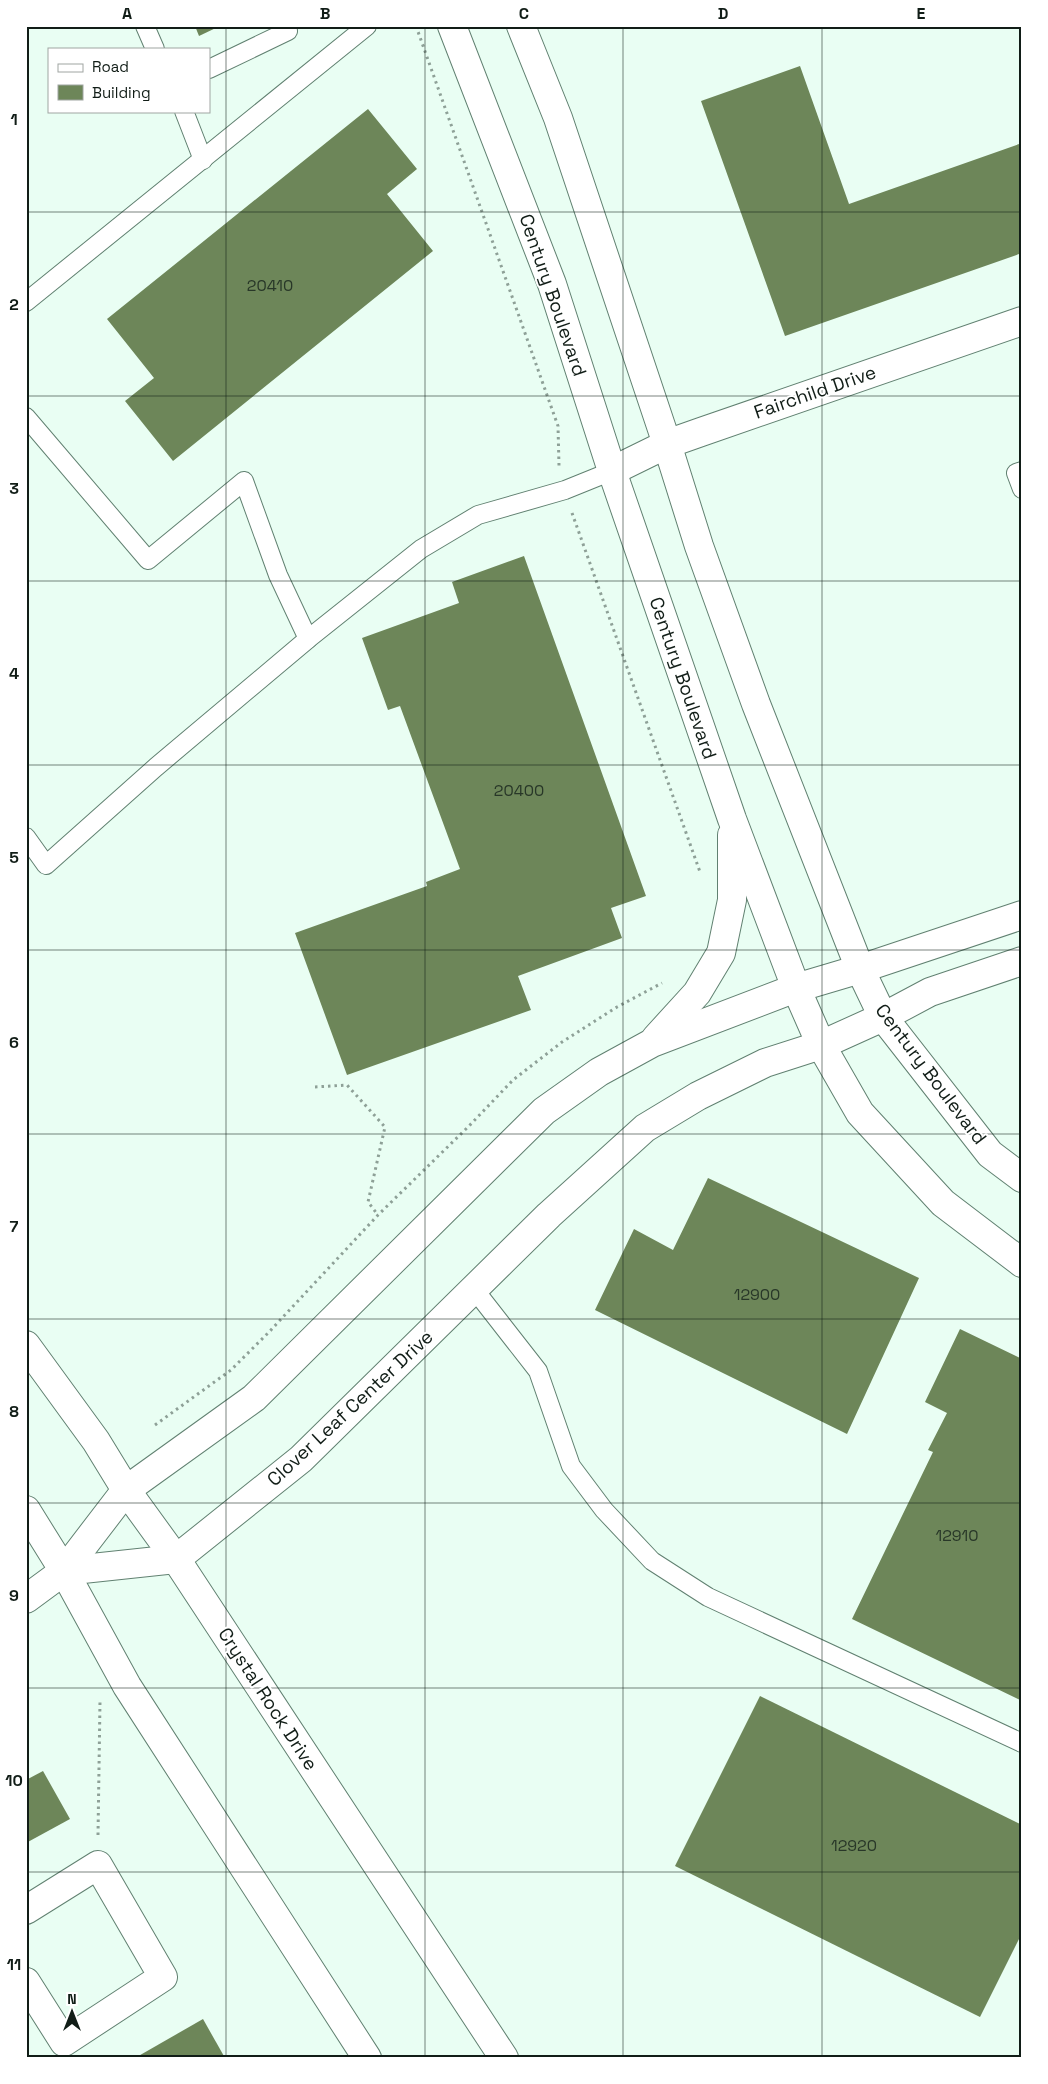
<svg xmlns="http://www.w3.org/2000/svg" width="1048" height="2084" font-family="'Space Grotesk',sans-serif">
	<rect width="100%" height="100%" fill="#e9fef3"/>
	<g fill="#6d8659">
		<polygon points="195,26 220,26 199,36"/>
		<polygon points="800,66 849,204 1022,143 1022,253 785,336 701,101"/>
		<polygon points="368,109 417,169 387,194 433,251 173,461 125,401 154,378 107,319"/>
		<polygon points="524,556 646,896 611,908 622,938 518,976 531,1010 347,1075 295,933 427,886 426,882 460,869 400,706 388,710 362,638 459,603 452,582"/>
		<polygon points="708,1178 919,1278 847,1434 595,1310 634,1229 673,1250"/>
		<polygon points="960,1329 1022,1359 1022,1701 852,1619 933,1452 928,1450 947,1413 925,1402"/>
		<polygon points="760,1696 1022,1825 1022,1933 980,2017 675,1866"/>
		<polygon points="43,1771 70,1819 26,1843 26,1780"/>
		<polygon points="203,2019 225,2058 135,2058"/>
	</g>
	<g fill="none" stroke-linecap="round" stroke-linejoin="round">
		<defs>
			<g id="service">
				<polyline points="145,26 155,49"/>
				<polyline points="209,69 288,31"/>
				<polyline points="184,111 203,160"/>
				<polyline points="26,302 367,26"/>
				<polyline points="26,417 148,560 244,481 278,575 308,639"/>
				<polyline points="1022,471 1016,473 1022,489"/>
				<polyline points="26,837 46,865 156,767 308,639 421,549 478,515 565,490 612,471"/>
				<polyline points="474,1289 538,1371 571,1466 604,1510 652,1561 708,1597 1022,1743"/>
			</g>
			<g id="minor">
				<polyline points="612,471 667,444 701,432 1022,321"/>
				<polyline points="860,969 1022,915"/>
				<polyline points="883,1017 930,992 1022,961"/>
				<polyline points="26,1910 98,1865 163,1977 64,2042 26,1982"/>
			</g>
			<g id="tertiary">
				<polyline points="452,26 552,284 612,471 732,819 796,988 821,1045 860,1113 943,1203 1022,1263"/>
				<polyline points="521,26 558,118 667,444 699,546 756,704 860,969 883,1017 990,1154 1022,1178"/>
				<polyline points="656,1038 697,993 721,953 732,900 732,835"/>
				<polyline points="64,1571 176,1559 301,1459 549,1215 645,1128 698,1096 765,1063 821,1045 883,1017"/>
				<polyline points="26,1599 64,1571 126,1490 254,1398 544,1111 599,1072 652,1043 796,988 860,969"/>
			</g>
			<g id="secondary">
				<polyline points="26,1345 96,1441 126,1490 176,1559 504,2058"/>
				<polyline points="26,1510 64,1571 127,1686 367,2058"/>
			</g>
		</defs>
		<use href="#service" stroke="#618171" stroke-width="20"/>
		<use href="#minor" stroke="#618171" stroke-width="30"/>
		<use href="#tertiary" stroke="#618171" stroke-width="30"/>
		<use href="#secondary" stroke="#618171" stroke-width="30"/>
		<g stroke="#8ea097" stroke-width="3" stroke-dasharray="2.5 4" stroke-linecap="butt">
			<polyline points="416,26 558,426 559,466"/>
			<polyline points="572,513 700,872"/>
			<polyline points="315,1087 347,1085 385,1127 368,1202 378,1215"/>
			<polyline points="155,1425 231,1370 270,1331 378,1215 469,1126 513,1080 562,1042 617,1007 662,983"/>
			<polyline points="98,1835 100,1701"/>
		</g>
		<use href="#service" stroke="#fff" stroke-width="18"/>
		<use href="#minor" stroke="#fff" stroke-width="28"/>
		<use href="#tertiary" stroke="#fff" stroke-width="28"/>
		<use href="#secondary" stroke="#fff" stroke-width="28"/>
	</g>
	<path fill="none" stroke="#111d17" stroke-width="1" stroke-opacity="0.55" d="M226,26V2058M425,26V2058M623,26V2058M822,26V2058M26,212H1022M26,396H1022M26,581H1022M26,765H1022M26,950H1022M26,1134H1022M26,1319H1022M26,1503H1022M26,1688H1022M26,1872H1022"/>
	<g text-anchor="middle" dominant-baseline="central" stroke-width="4" stroke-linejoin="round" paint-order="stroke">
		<g font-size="16" fill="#283728">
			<text x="270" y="285">20410</text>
			<text x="519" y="790">20400</text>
			<text x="757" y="1294">12900</text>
			<text x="957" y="1535">12910</text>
			<text x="854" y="1845">12920</text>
		</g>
		<g font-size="19" fill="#111d17" stroke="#fff">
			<text transform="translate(553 295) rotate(71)">Century Boulevard</text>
			<text transform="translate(815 392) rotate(-19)">Fairchild Drive</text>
			<text transform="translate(683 678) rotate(71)">Century Boulevard</text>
			<text transform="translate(931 1074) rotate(53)">Century Boulevard</text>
			<text transform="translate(350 1408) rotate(-43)">Clover Leaf Center Drive</text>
			<text transform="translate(268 1699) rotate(57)">Crystal Rock Drive</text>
		</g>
	</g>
	<rect width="1048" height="2084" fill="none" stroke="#ffffff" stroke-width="55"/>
	<rect x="48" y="48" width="162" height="65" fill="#ffffff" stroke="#a0a5a2"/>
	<rect x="58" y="64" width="25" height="8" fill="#ffffff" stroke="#a0a5a2"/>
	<text x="92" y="72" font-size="15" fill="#111d17">Road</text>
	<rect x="58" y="85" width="25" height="15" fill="#6d8659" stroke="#a0a5a2"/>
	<text x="92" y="98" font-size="15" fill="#111d17">Building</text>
	<g transform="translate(72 2012)" stroke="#ffffff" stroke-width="4" paint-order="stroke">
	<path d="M0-4L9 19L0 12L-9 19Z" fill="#111d17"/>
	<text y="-8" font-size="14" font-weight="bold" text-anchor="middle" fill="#111d17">N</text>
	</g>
	<rect x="28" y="28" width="992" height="2028" fill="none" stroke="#111d17" stroke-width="2"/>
	<g font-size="16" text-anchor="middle" font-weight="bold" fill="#111d17">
		<text x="127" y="19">A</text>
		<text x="325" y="19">B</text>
		<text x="524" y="19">C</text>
		<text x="723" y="19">D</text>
		<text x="921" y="19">E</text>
		<text x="14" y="125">1</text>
		<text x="14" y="310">2</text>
		<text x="14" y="494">3</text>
		<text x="14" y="679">4</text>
		<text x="14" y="863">5</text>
		<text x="14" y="1048">6</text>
		<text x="14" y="1232">7</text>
		<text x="14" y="1417">8</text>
		<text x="14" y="1601">9</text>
		<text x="14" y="1786">10</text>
		<text x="14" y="1970">11</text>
	</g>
</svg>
